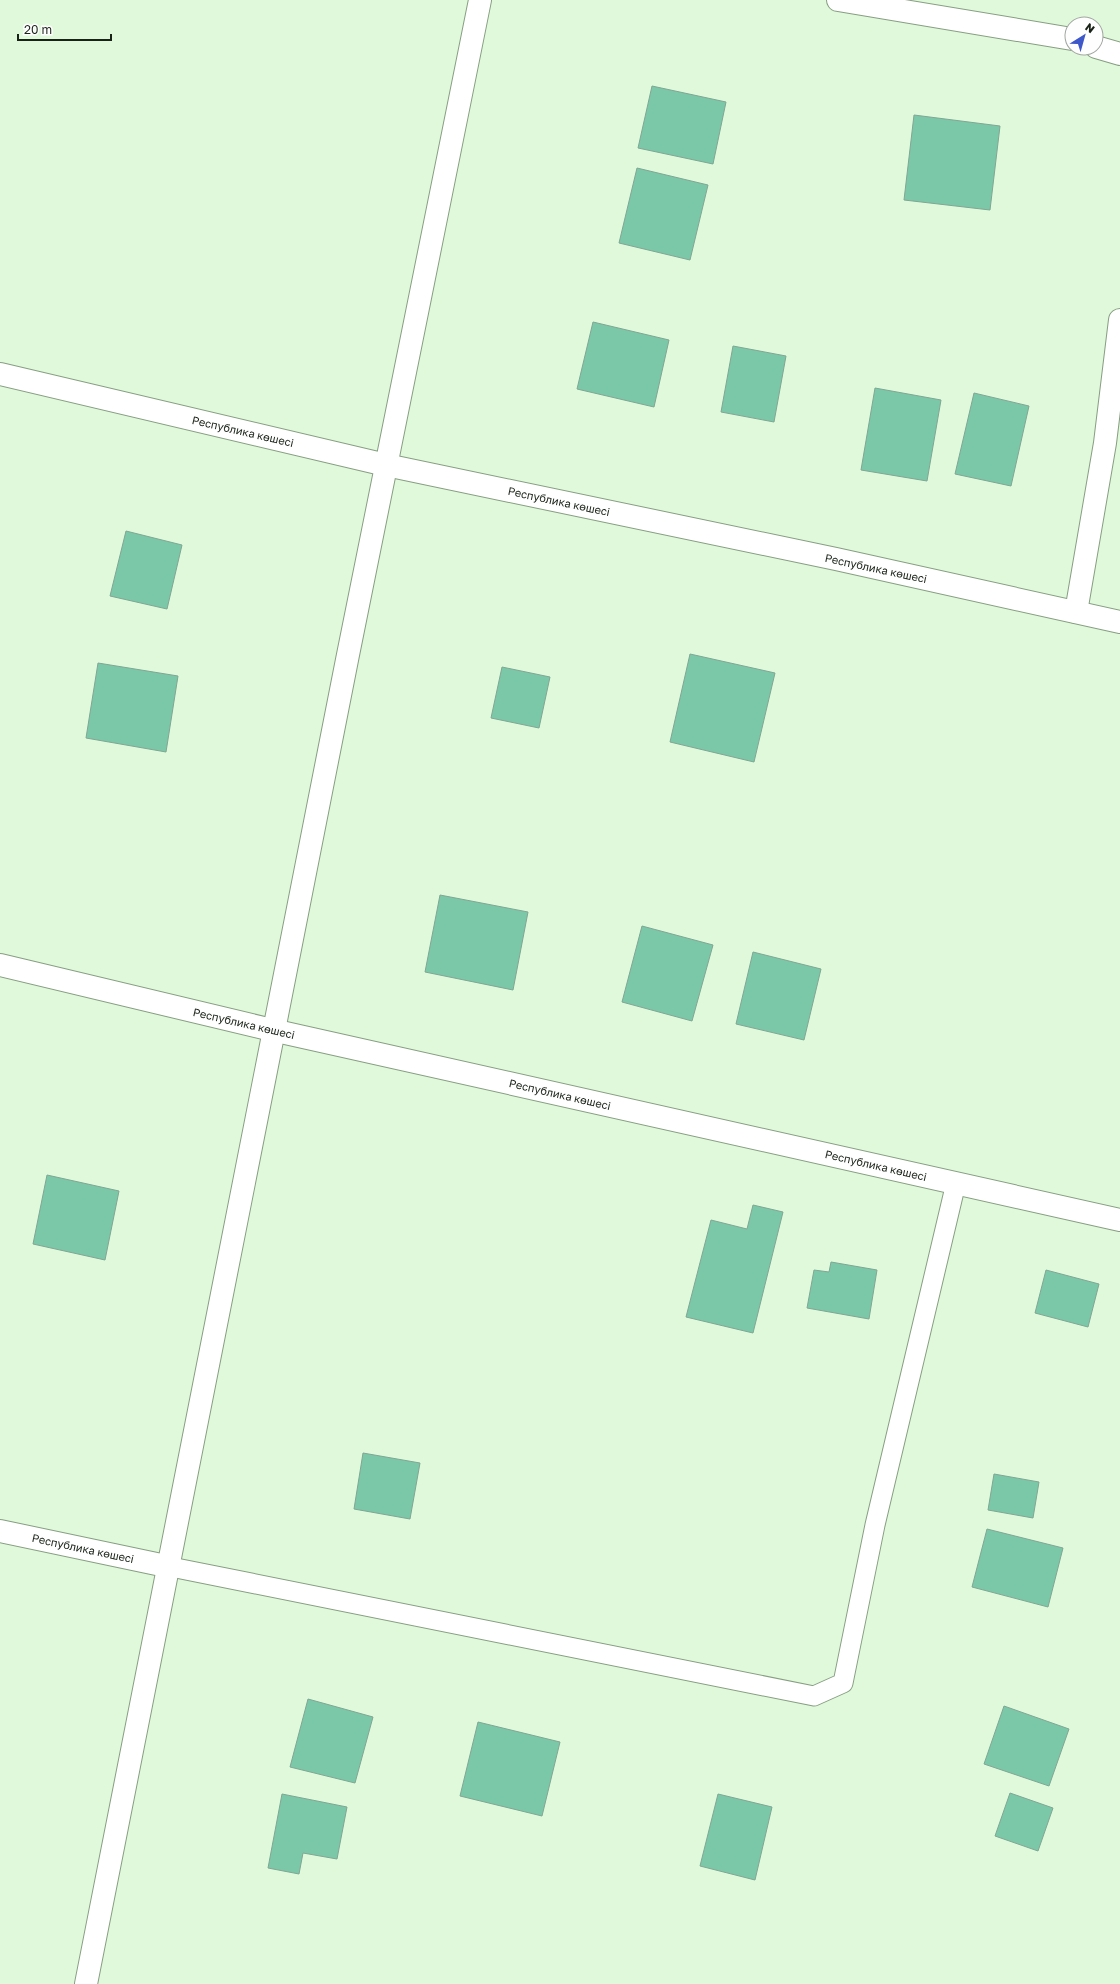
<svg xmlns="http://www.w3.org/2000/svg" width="1120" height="1984" font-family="'Golos Text',sans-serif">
	<rect width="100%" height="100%" fill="#e0f9da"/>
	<g fill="#7bc8a8" stroke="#80a695">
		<polygon points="652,86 726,102 713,164 638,148"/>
		<polygon points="914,115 1000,126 990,210 904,200"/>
		<polygon points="637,168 708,185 690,260 619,243"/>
		<polygon points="593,322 669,340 654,407 577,389"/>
		<polygon points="733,346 786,356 774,422 721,412"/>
		<polygon points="875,388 941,400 927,481 861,470"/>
		<polygon points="974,393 1029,406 1011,486 955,474"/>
		<polygon points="126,531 182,545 167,609 110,596"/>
		<polygon points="690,654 775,673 754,762 670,742"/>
		<polygon points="98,663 178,676 166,752 86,738"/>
		<polygon points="502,667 550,677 539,728 491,718"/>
		<polygon points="440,895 528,912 513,990 425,972"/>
		<polygon points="642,926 713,945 692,1021 622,1002"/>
		<polygon points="753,952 821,969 804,1040 736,1024"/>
		<polygon points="47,1175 119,1191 105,1260 33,1244"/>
		<polygon points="753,1205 783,1212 753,1333 686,1317 711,1220 747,1229"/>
		<polygon points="831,1262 877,1270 869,1319 807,1308 814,1270 829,1272"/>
		<polygon points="1046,1270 1099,1284 1088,1327 1035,1313"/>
		<polygon points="363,1453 420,1463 410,1519 354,1509"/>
		<polygon points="994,1474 1039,1482 1033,1518 988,1510"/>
		<polygon points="987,1529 1063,1548 1048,1607 972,1587"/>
		<polygon points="308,1699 373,1717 355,1783 290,1767"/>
		<polygon points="1004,1706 1069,1729 1049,1786 984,1764"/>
		<polygon points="478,1722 560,1742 542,1816 460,1796"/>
		<polygon points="1010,1793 1053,1808 1038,1851 995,1836"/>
		<polygon points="282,1794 347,1807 337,1859 303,1853 299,1874 268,1868"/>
		<polygon points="718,1794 772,1807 755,1880 700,1866"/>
	</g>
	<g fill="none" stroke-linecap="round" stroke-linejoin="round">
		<defs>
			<polyline id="service" points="166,1566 814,1696 843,1683 875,1525 956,1183"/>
			<g id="minor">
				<polyline points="838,0 1072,39"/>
				<polyline points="1096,47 1120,54"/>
				<polyline points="0,374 386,465 836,559 1120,622"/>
				<polyline points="1076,612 1105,443 1120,320"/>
				<polyline points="0,965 272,1030 1120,1220"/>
				<polyline points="0,1531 166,1566"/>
			</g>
			<path id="tertiary" d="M86,1984C212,1322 347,661 480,0"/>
		</defs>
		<use href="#service" stroke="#879e82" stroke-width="21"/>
		<use href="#minor" stroke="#879e82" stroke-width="24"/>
		<use href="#tertiary" stroke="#879e82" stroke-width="24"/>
		<use href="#service" stroke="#fff" stroke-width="19"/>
		<use href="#minor" stroke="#fff" stroke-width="22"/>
		<use href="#tertiary" stroke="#fff" stroke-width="22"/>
	</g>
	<g text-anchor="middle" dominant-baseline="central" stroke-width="3" stroke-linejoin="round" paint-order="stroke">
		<g font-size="11" fill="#192217" stroke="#fefefe">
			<text transform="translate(243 431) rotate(13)">Республика көшесі</text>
			<text transform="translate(559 501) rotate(12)">Республика көшесі</text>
			<text transform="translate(876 568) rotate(12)">Республика көшесі</text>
			<text transform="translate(244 1023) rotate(13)">Республика көшесі</text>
			<text transform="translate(560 1094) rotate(13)">Республика көшесі</text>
			<text transform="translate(876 1165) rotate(13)">Республика көшесі</text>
			<text transform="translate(83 1548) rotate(12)">Республика көшесі</text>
		</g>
	</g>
	<g transform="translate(1084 36) rotate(37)"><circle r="19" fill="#fefefe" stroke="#a2a6a2"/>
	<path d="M0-3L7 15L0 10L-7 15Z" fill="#3e57c9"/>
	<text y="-6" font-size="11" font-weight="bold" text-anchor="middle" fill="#192217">N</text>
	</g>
	<path d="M18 34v6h93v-6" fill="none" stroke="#192217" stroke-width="2"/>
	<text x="24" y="34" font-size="12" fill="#192217" stroke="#fefefe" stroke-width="3" paint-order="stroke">20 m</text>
</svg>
